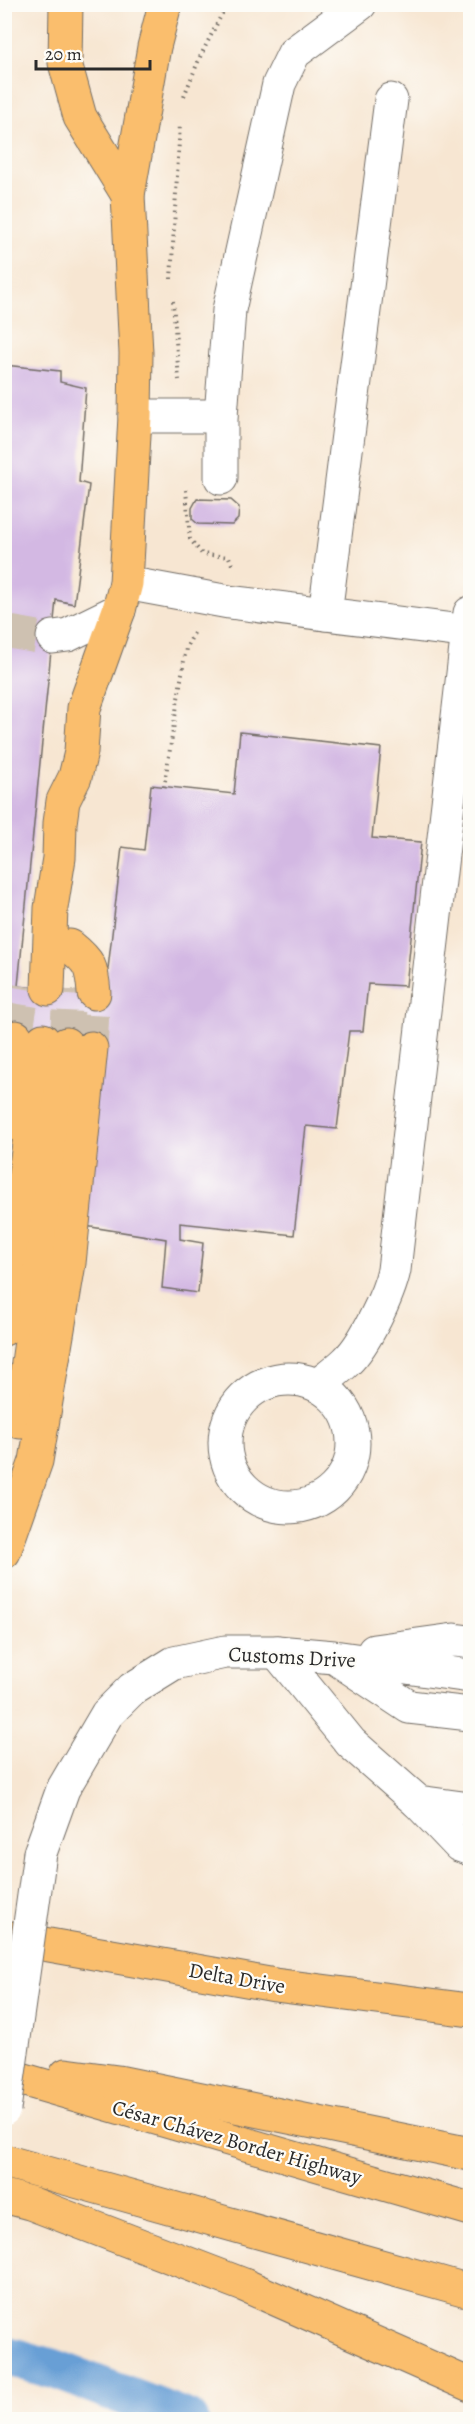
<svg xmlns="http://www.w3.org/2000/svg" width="475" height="2424" font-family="Alegreya,serif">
	<rect width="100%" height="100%" fill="#fdfcf7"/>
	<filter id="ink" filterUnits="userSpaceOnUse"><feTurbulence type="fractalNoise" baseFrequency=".0167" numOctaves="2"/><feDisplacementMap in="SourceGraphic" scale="12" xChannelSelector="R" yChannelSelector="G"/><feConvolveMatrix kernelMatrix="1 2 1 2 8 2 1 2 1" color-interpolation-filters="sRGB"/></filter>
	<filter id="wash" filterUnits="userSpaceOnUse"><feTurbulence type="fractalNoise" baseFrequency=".008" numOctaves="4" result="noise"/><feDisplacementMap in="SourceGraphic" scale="24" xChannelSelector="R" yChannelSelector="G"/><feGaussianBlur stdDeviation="1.35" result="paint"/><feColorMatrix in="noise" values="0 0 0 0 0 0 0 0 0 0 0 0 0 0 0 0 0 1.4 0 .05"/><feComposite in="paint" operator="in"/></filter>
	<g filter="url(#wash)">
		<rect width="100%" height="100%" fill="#f7e6d2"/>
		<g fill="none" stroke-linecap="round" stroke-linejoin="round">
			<polyline stroke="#679fd5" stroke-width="40" points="4,2355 57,2370 189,2420"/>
		</g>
		<g id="blocks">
			<g fill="#d3b8e3">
				<polygon points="4,365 60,371 60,382 86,388 79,482 89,485 74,604 56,600 18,986 105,995 122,847 144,850 151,785 234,794 240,732 381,748 372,838 421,842 406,986 368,984 363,1031 349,1031 337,1129 306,1126 294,1235 180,1223 180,1239 203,1243 198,1293 162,1288 166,1239 85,1226 4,1037"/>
				<polygon points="197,499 231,500 239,507 238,519 232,525 198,524 192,519 192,508"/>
				<polygon points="469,1318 470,1318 470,1341 467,1340"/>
			</g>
		</g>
	</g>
	<g filter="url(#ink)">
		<use href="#blocks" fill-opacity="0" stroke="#726c65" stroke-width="1.5"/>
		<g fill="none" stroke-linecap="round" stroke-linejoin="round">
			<polyline stroke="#cec1b1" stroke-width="33" stroke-dasharray="33 16" stroke-linecap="butt" points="4,631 38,637 53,637"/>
			<g stroke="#cec1b1" stroke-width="33" stroke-dasharray="33 16" stroke-linecap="butt">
				<polyline points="16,1037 24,986"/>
				<polyline points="66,1044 69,990"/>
				<polyline points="91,1048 94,993"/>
			</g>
			<defs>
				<g id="minor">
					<polyline points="135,416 221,416 229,310 279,84 294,53 360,4"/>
					<polyline points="221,416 221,478"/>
					<polyline points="126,583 229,602 470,632"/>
					<polyline points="325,614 391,100"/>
					<polyline points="53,637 68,635 119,610"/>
					<circle cx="289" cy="1443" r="64"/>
					<path d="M318,1385C328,1377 338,1370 347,1361C365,1344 389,1294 394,1270L470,613"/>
					<polyline points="374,1651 454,1640 470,1642"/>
					<polyline points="277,1652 351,1743 418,1802 470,1809"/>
					<polyline points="340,1661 409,1707 470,1714"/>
					<polyline points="418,1802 459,1845 470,1849"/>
					<polyline points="40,1853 63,1789 107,1714 132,1689 174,1663 225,1652 277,1652 334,1657 470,1676"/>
				</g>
				<polyline id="major" points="4,1937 275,1985 470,2010"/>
				<g id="highway">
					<polyline points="66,4 65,63 80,117 128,195"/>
					<path d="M70,946C90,962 92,967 94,993"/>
					<polyline points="48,989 51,908 59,858 60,823 63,801 75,777 81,752 84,708 119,610 126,583 135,416 136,353 128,195 154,47 165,4"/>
					<polyline points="4,1126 16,1037"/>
					<polyline points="4,1329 43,1040"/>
					<polyline points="20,1422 50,1201 66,1044"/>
					<polyline points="4,1552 36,1461 69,1263 91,1048"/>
					<polyline points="4,2074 470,2209"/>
					<polyline points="66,2075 118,2082 470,2154"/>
					<polyline points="4,2161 470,2291"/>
					<polyline points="4,2196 30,2203 244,2285 470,2385"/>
				</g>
			</defs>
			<use href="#minor" stroke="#726c65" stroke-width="35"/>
			<use href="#major" stroke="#726c65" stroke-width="35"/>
			<use href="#highway" stroke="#726c65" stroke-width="35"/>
			<g stroke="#726c65" stroke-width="4" stroke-dasharray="1.5 4.5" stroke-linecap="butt">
				<polyline points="184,96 200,57 227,4"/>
				<polyline points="171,279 180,124"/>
				<polyline points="173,301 179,380"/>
				<polyline points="186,490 190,539 202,554 229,557 233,567"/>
				<polyline points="164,787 186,648 194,633"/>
			</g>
			<use href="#minor" stroke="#fff" stroke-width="33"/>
			<use href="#major" stroke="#fabe6d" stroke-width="33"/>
			<use href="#highway" stroke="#fabe6d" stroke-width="33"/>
			<defs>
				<polyline id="minor-bridge" points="4,2109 40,1853"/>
			</defs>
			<use href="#minor-bridge" stroke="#726c65" stroke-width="35" stroke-linecap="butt"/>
			<use href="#minor-bridge" stroke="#fff" stroke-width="33"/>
		</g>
	</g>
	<g text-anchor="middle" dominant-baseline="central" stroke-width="4.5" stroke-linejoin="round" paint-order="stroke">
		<g font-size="21" fill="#2b2b2b" stroke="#fdfcf7">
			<text transform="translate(292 1657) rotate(3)">Customs Drive</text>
			<text transform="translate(237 1978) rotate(10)">Delta Drive</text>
			<text transform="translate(237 2142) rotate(16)">César Chávez Border Highway</text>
		</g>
	</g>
	<rect width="475" height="2424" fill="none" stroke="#fdfcf7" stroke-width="24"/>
	<path d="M36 60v9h114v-9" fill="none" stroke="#2b2b2b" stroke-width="3"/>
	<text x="45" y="60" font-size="18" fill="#2b2b2b" stroke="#fdfcf7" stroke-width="4.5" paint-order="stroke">20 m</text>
</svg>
